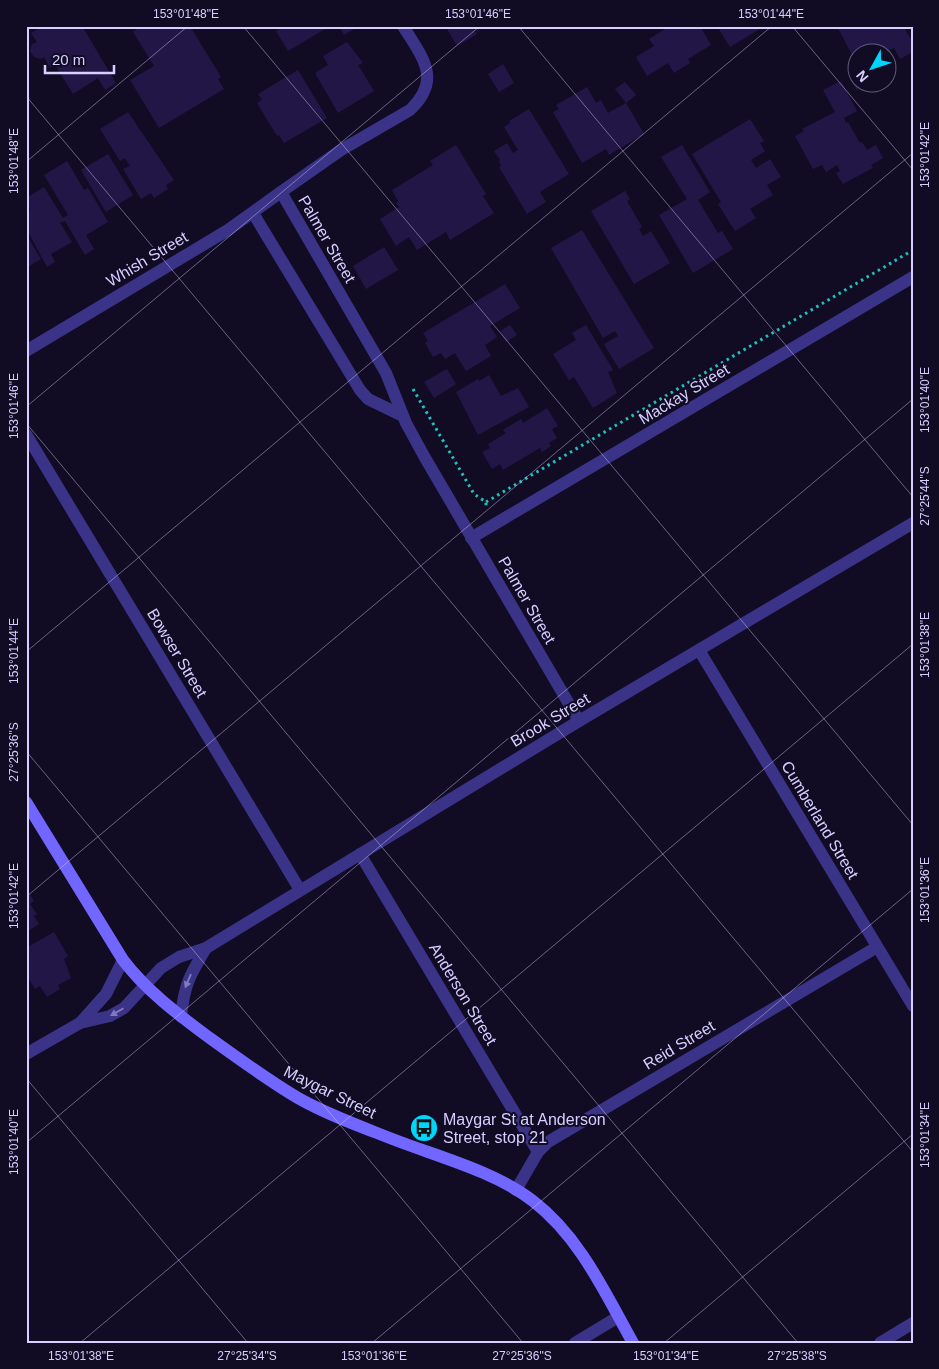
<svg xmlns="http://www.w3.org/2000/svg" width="939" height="1369" font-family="Arial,sans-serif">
	<rect width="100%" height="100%" fill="#110c24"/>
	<g fill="#221646">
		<polygon points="43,26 82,26 116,83 105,90 98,78 73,94 55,65 50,68 44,57 41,59 34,57 30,51 32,44 37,42 31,33"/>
		<polygon points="134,26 190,26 221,77 218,79 224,89 159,128 130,80 154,66 133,32 136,30"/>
		<polygon points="278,26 330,26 288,51 276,31 280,29"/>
		<polygon points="339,26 359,26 344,35"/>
		<polygon points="472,26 477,34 457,46 446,27"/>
		<polygon points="670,26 700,26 711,45 688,59 690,63 674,73 668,63 647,76 636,57 654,46 649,39"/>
		<polygon points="717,26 765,26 730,47"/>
		<polygon points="837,26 903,26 910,38 913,37 913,52 900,59 894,48 885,52 856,52 856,63"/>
		<polygon points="347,42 363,63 358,65 374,91 338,113 315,73 328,65 323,56"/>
		<polygon points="503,64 514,83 499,92 488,74"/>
		<polygon points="298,70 327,118 284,143 279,135 277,136 257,103 262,100 258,94"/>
		<polygon points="856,70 856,82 870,82 857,90 849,75"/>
		<polygon points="841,81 857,111 844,118 846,123 848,122 860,143 862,142 867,150 876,145 883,158 871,165 873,168 843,184 836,173 840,171 837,165 826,172 822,165 813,169 795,136 804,131 802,129 835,112 823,90"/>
		<polygon points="625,82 636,95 626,103 644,134 609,155 606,149 582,163 553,112 559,109 556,105 587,87 596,103 601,100 608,113 626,103 615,89"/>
		<polygon points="529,109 569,174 540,192 546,202 527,214 499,167 501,166 499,161 500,160 494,151 507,143 513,153 518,150 504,127 510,123 509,121"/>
		<polygon points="128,112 174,180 166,185 168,189 154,198 151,193 141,199 123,169 130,166 125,158 120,161 100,129"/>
		<polygon points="750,119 764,141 760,143 765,151 751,160 756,168 770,159 781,177 767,185 773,195 750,209 756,218 735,231 718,204 721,202 692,154"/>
		<polygon points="456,145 486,194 483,196 494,213 450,240 446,232 417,250 409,237 396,246 380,219 399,207 396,203 398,201 392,190 433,165 430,161"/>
		<polygon points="682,145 710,192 698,200 718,233 722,231 733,249 693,273 659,215 687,199 661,157"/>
		<polygon points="108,154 133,195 106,212 81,170"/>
		<polygon points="67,161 84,190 88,188 108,222 86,235 94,249 85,255 65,221 60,223 72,242 51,254 55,262 47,267 26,228 26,213 30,210 26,198 44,187 63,218 68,215 44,175"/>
		<polygon points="625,191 630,199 627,201 642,227 639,229 643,236 651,231 670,263 634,284 591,211"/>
		<polygon points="582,230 654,348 619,369 604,344 618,336 615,331 603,338 551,248"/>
		<polygon points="26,234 41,259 26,268"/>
		<polygon points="384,247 398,270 366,289 353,266"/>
		<polygon points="505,284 520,308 490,326 497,337 485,345 491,356 466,371 455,353 445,359 441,353 433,357 425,343 428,341 423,333"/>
		<polygon points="510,325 517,335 506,342 500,331"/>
		<polygon points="586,325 613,370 608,372 617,393 593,408 574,377 569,380 553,354 576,340 572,333"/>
		<polygon points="447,369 456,384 434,398 424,382"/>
		<polygon points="489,375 501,396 518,388 529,407 478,435 456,392 478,379 479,381"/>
		<polygon points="547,408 558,426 552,429 557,438 549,443 551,446 542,452 540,448 503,470 500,464 492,469 482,452 490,448 488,444 506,433 503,430 521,419 523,423"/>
		<polygon points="28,891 34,901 30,904 37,914 34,916 39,924 28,931 29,934 26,936 26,893"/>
		<polygon points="54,932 68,956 64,959 71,978 58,985 60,989 47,997 40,986 35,989 26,975 26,948"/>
	</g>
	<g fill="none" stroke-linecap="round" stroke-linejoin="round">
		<g stroke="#24bebc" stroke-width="3" stroke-dasharray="2.5 4" stroke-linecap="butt">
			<polyline points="413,389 474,494 486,502 486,509"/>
			<polyline points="486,502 913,250"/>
		</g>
		<polyline stroke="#3a3387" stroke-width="12" points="253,213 360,390 368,399 403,416"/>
		<g stroke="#3a3387" stroke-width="12">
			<path d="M403,26C422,57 443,79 410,110L341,150L281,192L386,373L406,423L424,456L579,721"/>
			<polyline points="26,351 228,230 281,192"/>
			<polyline points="26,434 300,890"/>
			<polyline points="471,538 913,277"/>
			<polyline points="699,650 913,1006"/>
			<polyline points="360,854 538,1152"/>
			<path d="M181,1017C184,985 190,975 206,948"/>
			<polyline points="80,1023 106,994 123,960"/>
			<polyline points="26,1054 80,1023 110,1016 124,1008 161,968 179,957 206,948 579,721 913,523"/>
			<polyline points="516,1190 538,1152 548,1142 877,947"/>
			<polyline points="575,1343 618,1317"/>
			<polyline points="880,1343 913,1323"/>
		</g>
		<path stroke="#7166ff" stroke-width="12" d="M26,802L123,960C146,990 176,1013 207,1036C236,1057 266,1079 298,1098C328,1115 362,1127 395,1140C439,1157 496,1172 533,1201C580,1237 605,1293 633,1343"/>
	</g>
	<defs><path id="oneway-solid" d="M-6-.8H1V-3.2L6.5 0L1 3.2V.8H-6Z" transform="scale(1.25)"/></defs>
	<g fill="#8179bd">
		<use href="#oneway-solid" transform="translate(188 981) rotate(113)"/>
		<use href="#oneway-solid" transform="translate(117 1012) rotate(150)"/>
	</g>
	<path fill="none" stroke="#d7cfff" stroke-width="1" stroke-opacity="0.45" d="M243,26L913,825M518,26L913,497M792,26L913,170M26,96L913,1152M26,162L188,26M26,407L480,26M26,423L798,1343M26,652L772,26M26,751L523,1343M26,897L913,153M26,1078L248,1343M26,1143L913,399M80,1343L913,644M372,1343L913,889M664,1343L913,1134"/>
	<defs>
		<symbol id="bus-disc" viewBox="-11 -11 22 22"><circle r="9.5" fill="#00d5fa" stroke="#110c24"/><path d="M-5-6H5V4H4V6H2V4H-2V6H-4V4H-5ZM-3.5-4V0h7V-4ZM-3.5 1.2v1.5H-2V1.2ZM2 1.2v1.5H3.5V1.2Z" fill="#111"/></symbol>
	</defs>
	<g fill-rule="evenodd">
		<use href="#bus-disc" x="408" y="1112" width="32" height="32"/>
	</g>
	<g text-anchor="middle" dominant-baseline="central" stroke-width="4" stroke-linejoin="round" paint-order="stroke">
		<g font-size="16" fill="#d7cfff" stroke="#110c24">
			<text transform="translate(327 239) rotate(60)">Palmer Street</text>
			<text transform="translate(147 259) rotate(-31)">Whish Street</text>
			<text transform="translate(684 394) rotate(-31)">Mackay Street</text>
			<text transform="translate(527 600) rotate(60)">Palmer Street</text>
			<text transform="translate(177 653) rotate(59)">Bowser Street</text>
			<text transform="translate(550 720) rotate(-31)">Brook Street</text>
			<text transform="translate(820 820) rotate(59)">Cumberland Street</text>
			<text transform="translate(463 994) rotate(59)">Anderson Street</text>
			<text transform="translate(679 1045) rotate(-31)">Reid Street</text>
			<text transform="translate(330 1092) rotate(26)">Maygar Street</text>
		</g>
		<g font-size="16" fill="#d7cfff" stroke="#110c24" text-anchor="start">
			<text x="443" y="1119">Maygar St at Anderson<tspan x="443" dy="18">Street, stop 21</tspan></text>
		</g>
	</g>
	<rect width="939" height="1369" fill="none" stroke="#110c24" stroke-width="55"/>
	<g transform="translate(872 68) rotate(230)"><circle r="24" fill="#110c24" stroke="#605a7c"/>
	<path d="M0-4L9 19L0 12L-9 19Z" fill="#00d5fa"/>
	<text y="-8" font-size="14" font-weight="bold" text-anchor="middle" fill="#d7cfff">N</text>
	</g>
	<path d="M45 65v8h69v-8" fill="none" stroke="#d7cfff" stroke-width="2.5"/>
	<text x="52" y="65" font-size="15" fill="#d7cfff" stroke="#110c24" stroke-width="4" paint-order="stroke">20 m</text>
	<rect x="28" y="28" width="884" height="1314" fill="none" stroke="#d7cfff" stroke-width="2"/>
	<g font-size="12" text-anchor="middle" fill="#d7cfff">
		<text x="186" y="18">153°01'48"E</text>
		<text x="478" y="18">153°01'46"E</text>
		<text x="771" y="18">153°01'44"E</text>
		<text transform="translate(925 155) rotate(-90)" y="4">153°01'42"E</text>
		<text transform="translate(14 161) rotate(-90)" y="4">153°01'48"E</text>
		<text transform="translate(925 400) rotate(-90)" y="4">153°01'40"E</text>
		<text transform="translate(14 406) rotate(-90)" y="4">153°01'46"E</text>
		<text transform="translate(925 496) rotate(-90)" y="4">27°25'44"S</text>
		<text transform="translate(925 645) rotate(-90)" y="4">153°01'38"E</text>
		<text transform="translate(14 651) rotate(-90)" y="4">153°01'44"E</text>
		<text transform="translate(14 752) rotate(-90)" y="4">27°25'36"S</text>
		<text transform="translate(925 890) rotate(-90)" y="4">153°01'36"E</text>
		<text transform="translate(14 896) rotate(-90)" y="4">153°01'42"E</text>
		<text transform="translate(925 1135) rotate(-90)" y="4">153°01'34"E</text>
		<text transform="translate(14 1142) rotate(-90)" y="4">153°01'40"E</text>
		<text x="81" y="1360">153°01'38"E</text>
		<text x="247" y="1360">27°25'34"S</text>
		<text x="374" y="1360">153°01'36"E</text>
		<text x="522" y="1360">27°25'36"S</text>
		<text x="666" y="1360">153°01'34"E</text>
		<text x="797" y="1360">27°25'38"S</text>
	</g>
</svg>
